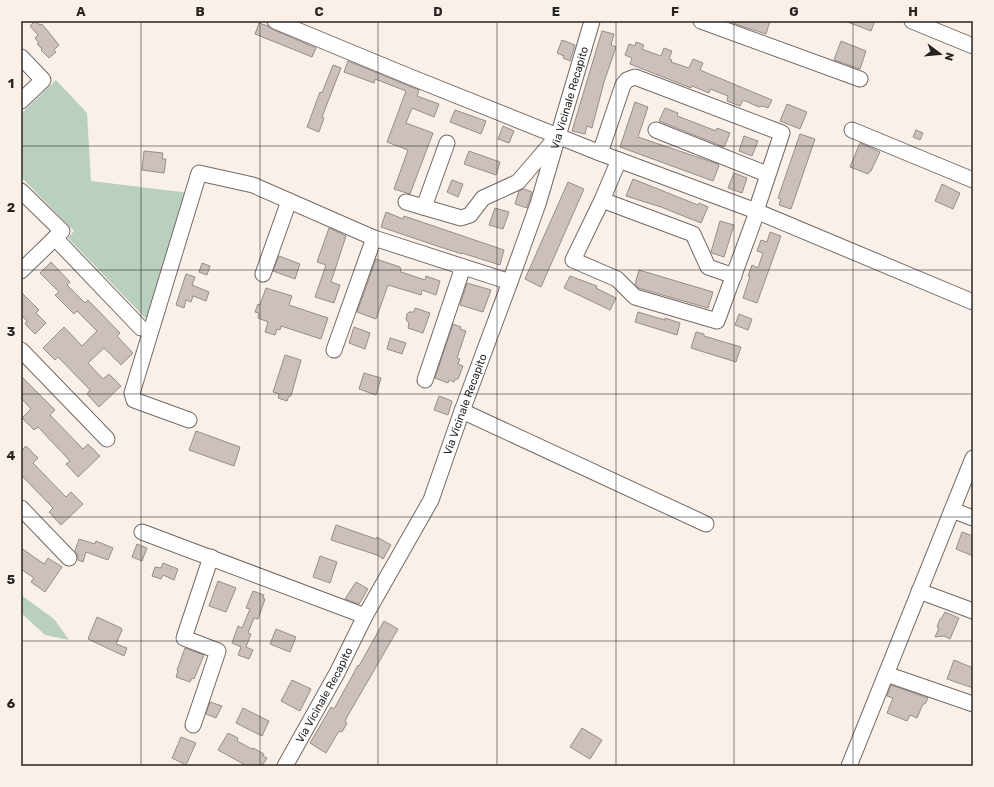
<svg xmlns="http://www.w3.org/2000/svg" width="994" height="787" font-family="Rubik,sans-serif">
	<rect width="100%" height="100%" fill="#faf0ea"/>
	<g fill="#b9cfbf">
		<polygon points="56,80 87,113 91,181 190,193 149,322 68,238 74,231 21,177 21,114"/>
		<polygon points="21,595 54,619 69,640 45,635 21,613"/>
	</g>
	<g fill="#ccc0bd" stroke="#998d8b">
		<polygon points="35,21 40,25 42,24 59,45 54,50 56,52 49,58 41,50 42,49 37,44 39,43 35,38 38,35 30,26"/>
		<polygon points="731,21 770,21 766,34 744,27 731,22"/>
		<polygon points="845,21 875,21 871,31"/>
		<polygon points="259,23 268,26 272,29 316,48 312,57 255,34"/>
		<polygon points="602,31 614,34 611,45 616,47 604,82 592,128 587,126 585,134 572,131"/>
		<polygon points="562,40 575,45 570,61 563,58 564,56 557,53"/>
		<polygon points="841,41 866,51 860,69 834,60"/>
		<polygon points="636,42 644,45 642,49 661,56 664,48 672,51 669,59 672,60 671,62 689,68 693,59 703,63 700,70 772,100 768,108 762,106 759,107 743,100 740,106 727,101 728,96 710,89 709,93 692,86 691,88 630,64 632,58 625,55 629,44 635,46"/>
		<polygon points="348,61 419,90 417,96 439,104 434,117 412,108 406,123 433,133 410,194 394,189 408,150 387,142 406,91 375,79 374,83 344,72"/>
		<polygon points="333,65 341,68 322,117 324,118 319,132 307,127 320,92 322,93"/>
		<polygon points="635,102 648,107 638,137 718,164 719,166 713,181 620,147"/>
		<polygon points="787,104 807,112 800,129 780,121"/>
		<polygon points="665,108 678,113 677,116 701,125 716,131 717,128 730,133 724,147 659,121"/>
		<polygon points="455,110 486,121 481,134 450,122"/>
		<polygon points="503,126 514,131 509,143 498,139"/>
		<polygon points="916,130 923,133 920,140 913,137"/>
		<polygon points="800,134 815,139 791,209 779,205 781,199 778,198"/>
		<polygon points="744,136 758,141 752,156 739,151"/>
		<polygon points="860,143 880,152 871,171 870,171 868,174 850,167"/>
		<polygon points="144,151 163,153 162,159 166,159 164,173 142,170"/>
		<polygon points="469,151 500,162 496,175 464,164"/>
		<polygon points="734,173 747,178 742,193 728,188"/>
		<polygon points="633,179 698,205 699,203 708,207 701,223 661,207 626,196"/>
		<polygon points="452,180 463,184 458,197 447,192"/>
		<polygon points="568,182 584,189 541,287 525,279"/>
		<polygon points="942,184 960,193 953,209 935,201"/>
		<polygon points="524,189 532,192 527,208 515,204 519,191"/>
		<polygon points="495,208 509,212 503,229 489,225"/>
		<polygon points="386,212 403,219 404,216 504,250 500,265 462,253 462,254 437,246 381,227"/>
		<polygon points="720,221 734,225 724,257 712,253 711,252"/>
		<polygon points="329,228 346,236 331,282 340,285 334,303 315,297 326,265 317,262"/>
		<polygon points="770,232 781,236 757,303 743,298 750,276 748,276 752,265 758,268 763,253 757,251 761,240 767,242"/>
		<polygon points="279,256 300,264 295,279 273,271"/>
		<polygon points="376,259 400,267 401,272 425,280 426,276 440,281 436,295 422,290 421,295 388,285 376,319 357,312"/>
		<polygon points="51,262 70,282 67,285 85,303 88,300 120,333 117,336 133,353 121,365 104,348 88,363 103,379 109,374 121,386 99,407 87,394 90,390 58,357 55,360 43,348 64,327 82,346 97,331 77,311 74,314 55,295 59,292 40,273"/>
		<polygon points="202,263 210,266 207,275 199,272"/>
		<polygon points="639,270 713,292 708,308 638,288 635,284"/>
		<polygon points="186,274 195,277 192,285 209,292 206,301 193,296 191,302 186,300 184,308 176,305"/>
		<polygon points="570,276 597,286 596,288 616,298 610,310 564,288"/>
		<polygon points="467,283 491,290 483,312 460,305"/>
		<polygon points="266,288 292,296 289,305 328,318 321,339 281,326 280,330 277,329 275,335 265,332 268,322 258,318 259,313 255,312 258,304 260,305"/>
		<polygon points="21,292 39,310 36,313 46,323 35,334 25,324 27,321 21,315"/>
		<polygon points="415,308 430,313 423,333 408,328 409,323 406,320 407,314 409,312 414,312"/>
		<polygon points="638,312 665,320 665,318 680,323 677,335 635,322"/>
		<polygon points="739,314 752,319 748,330 735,325"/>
		<polygon points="453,324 461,327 460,329 466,331 457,358 460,359 458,364 463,366 458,379 455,379 454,382 449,380 448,383 435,378"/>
		<polygon points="354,327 370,333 365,349 349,343"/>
		<polygon points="696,332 704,334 704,336 741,347 736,362 691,348"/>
		<polygon points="390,338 406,343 402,354 387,349"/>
		<polygon points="285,355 301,360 291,396 289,396 287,401 278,398 279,394 273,392"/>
		<polygon points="364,373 381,378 376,395 359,389"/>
		<polygon points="21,376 55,410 50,415 83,449 88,444 100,456 78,477 66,464 70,461 38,427 34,430 22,418 31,409 21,398"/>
		<polygon points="439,396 452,401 448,415 434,410"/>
		<polygon points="196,431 240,447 234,466 189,450"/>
		<polygon points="26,446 38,458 33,463 66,497 71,492 83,504 61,525 49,512 53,508 21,475 21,451"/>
		<polygon points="336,525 376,539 377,537 391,545 383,559 377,555 331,540"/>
		<polygon points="962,532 973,536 973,556 956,549"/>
		<polygon points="79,539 95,544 96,541 113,548 108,560 86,552 83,562 78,560 78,555 75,551"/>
		<polygon points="137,544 147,548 142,561 132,557"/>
		<polygon points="21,548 44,564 48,558 62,567 45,592 31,582 34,578 21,569"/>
		<polygon points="320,556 337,562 330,583 313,577"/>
		<polygon points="163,563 178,569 174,580 163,575 161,579 152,576 155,567 161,568"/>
		<polygon points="218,581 236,588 226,612 209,606"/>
		<polygon points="356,582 368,589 359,604 345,599"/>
		<polygon points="253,591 264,595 263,598 265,599 258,619 254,618 248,633 251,634 246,647 253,650 249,659 238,655 241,647 232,643 238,626 242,628 250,609 246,608"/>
		<polygon points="945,612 959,618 950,639 944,636 935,637 939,628 937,627 940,619 941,619"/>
		<polygon points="97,617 121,628 122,630 116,644 127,648 124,656 88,639"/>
		<polygon points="384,621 398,629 347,717 345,722 347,723 342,732 339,731 326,753 310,743 331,707 334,709 350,680 358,665 359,666"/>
		<polygon points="276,629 296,637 290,652 270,644"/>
		<polygon points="185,648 204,655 194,679 192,678 190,682 176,677 178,671 177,670"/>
		<polygon points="954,660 973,668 973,688 947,679"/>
		<polygon points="292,680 311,689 300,711 281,701"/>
		<polygon points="891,685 928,698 925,704 923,704 917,718 910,715 907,721 887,713 893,698 887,696"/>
		<polygon points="210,702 222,706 216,718 206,714"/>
		<polygon points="243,708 269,721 262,736 236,723"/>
		<polygon points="582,728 602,740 590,759 570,747"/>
		<polygon points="228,733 238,738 237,741 252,749 253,748 264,754 263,756 267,758 262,766 247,766 218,750"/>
		<polygon points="181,737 196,743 186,765 172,758"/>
	</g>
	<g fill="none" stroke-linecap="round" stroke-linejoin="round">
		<defs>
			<g id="minor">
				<polyline points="275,21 408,76 600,153 756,211 973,302"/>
				<polyline points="701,21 860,79"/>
				<polyline points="912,21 973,46"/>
				<polyline points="21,57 43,80 21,101"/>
				<polyline points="656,130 767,174"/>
				<polyline points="852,130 973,180"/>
				<polyline points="600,153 623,85 627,80 635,77 782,133 756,211"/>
				<polyline points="619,160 602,200 573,260 617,279 635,297 717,321 757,212"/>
				<polyline points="21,191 62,231 21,271"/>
				<polyline points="602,200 693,234 708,267 734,276"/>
				<polyline points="406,202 461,218 470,215 483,198 518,182 555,139"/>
				<polyline points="424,207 447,143"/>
				<polyline points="55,238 141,328"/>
				<polyline points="263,274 289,201"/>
				<polyline points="21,350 107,439"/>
				<polyline points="334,350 374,238"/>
				<polyline points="425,380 463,267"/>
				<polyline points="462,411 706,524"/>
				<polyline points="189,420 134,400 132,393 199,173 253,185 374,238 510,282"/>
				<polyline points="21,508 69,558"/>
				<polyline points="952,510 973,518"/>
				<polyline points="142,532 365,616"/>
				<polyline points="919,591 973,611"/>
				<polyline points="886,674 973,704"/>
				<polyline points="193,725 218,651 184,638 211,557"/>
				<path id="s1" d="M285,766L337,673L365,616L431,500L462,411L510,282L538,204L592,21"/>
				<polyline points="849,766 973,458"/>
			</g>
		</defs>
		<use href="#minor" stroke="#736a64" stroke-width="17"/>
		<use href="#minor" stroke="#fff" stroke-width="15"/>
	</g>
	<path fill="none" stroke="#272321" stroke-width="1" stroke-opacity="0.55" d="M141,21V766M260,21V766M378,21V766M497,21V766M616,21V766M734,21V766M853,21V766M21,146H973M21,270H973M21,394H973M21,517H973M21,641H973"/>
	<g text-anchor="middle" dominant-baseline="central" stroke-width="3.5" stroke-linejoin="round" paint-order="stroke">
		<g font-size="11" fill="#272321" stroke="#faf0ea">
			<text stroke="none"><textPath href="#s1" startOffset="729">Via Vicinale Recapito</textPath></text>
			<text stroke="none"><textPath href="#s1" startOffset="405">Via Vicinale Recapito</textPath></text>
			<text stroke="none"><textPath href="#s1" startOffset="81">Via Vicinale Recapito</textPath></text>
		</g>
	</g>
	<rect width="994" height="787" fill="none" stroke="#faf0ea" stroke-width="44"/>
	<g transform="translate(940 54) rotate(106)" stroke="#faf0ea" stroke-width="3" paint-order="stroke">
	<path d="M0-3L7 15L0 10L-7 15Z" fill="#272321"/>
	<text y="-6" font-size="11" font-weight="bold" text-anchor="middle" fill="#272321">N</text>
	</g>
	<rect x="22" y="22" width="950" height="743" fill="none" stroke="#272321" stroke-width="1.5"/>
	<g font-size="13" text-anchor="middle" font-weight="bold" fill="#272321">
		<text x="81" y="16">A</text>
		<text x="200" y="16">B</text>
		<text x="319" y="16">C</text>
		<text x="438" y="16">D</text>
		<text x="556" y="16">E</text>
		<text x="675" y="16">F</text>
		<text x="794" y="16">G</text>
		<text x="913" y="16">H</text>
		<text x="11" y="88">1</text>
		<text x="11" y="212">2</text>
		<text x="11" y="336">3</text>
		<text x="11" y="460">4</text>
		<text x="11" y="584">5</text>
		<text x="11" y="708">6</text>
	</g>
</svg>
